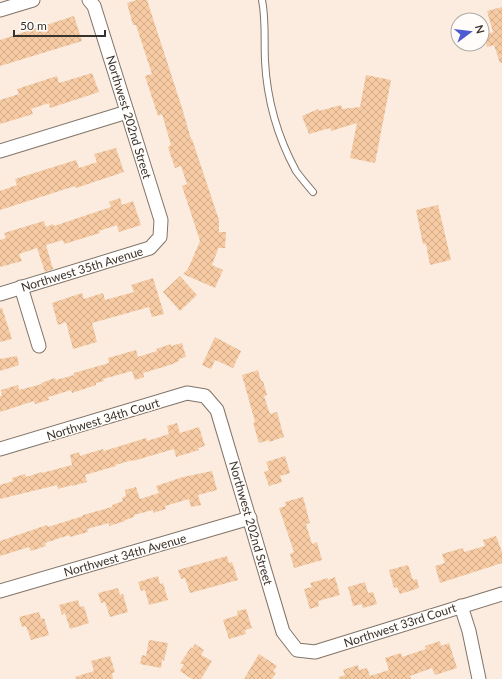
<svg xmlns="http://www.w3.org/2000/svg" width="502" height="679" font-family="Lato,sans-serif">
	<defs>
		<pattern id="building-cross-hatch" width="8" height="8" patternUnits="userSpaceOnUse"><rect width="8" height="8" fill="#f6caa2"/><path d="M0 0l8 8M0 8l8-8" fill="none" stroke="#d4ae8c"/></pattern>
	</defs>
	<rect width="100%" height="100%" fill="#fbecdf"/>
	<g fill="url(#building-cross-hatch)">
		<polygon points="137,0 147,0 182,108 191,139 192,139 219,220 219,232 226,232 225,248 218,248 217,252 212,265 223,270 215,288 183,274 188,269 200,241 182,186 187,184 181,166 175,168 168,147 171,145 162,114 158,116 145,76 152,74 136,25 133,25 127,3"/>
		<polygon points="502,7 502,63 500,63 494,45 487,47 484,36 493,32 487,11"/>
		<polygon points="74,16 82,41 0,66 0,40"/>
		<polygon points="92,73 99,92 50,108 49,103 31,109 33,114 0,124 0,100 19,94 17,89 57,76 59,83"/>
		<polygon points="366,75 391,80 375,163 350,158 357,123 331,131 330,128 309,134 302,116 318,109 319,111 341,105 342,109 360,107"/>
		<polygon points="116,148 124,172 76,188 75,186 0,210 0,191 17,185 15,179 76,160 79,168 97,162 94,154"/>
		<polygon points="120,198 122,205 133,201 141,225 119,232 117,225 99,231 100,233 64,244 63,240 46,245 53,269 45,272 37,248 19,254 22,261 0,267 0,240 6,238 4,233 44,221 46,227 53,224 54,226 111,207 109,202"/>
		<polygon points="438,205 451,260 430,265 426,244 423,244 416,210"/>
		<polygon points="180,276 197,295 180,311 163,292"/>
		<polygon points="153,278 164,314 152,317 149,307 92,323 97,342 73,349 66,322 58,325 52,303 82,293 84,299 103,293 105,300 134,292 131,285"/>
		<polygon points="0,308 2,308 12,339 0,342"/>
		<polygon points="215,337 241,351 233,368 215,360 211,369 202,365"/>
		<polygon points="182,343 186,357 179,359 179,361 170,365 143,373 144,377 135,380 132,371 103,379 104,381 96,383 96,385 72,393 71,390 48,397 49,400 35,404 34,401 0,412 0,396 2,396 1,390 18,385 19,390 42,384 41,383 55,378 56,380 74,375 74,373 109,363 108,358 136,350 138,357 157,351 156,349 171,344 171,346"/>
		<polygon points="17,356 19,365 0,371 0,359"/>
		<polygon points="258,370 261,381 263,381 267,395 264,396 270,414 277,412 284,437 269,442 269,440 259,443 253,423 255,422 242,375"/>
		<polygon points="177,423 180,433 199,427 205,446 198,448 199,450 176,457 174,449 143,458 133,461 133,460 115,465 116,466 85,475 87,482 72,486 72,485 58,489 57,485 0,499 0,485 13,481 12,478 25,474 26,477 42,472 42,473 72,465 70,455 79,452 80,456 103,449 104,451 146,438 147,441 169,434 167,426"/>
		<polygon points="285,456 290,473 280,476 282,482 269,486 264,472 269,470 266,462"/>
		<polygon points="212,471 217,490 198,495 201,505 191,507 189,499 165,506 166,509 153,513 153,510 134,515 134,517 125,520 125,521 109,526 109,523 87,529 88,532 70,537 69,535 45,543 46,546 31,551 29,547 0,556 0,541 47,525 48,527 83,516 83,515 112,507 112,505 123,501 122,498 126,496 125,490 136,487 140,499 159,493 156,486 183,477"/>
		<polygon points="303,497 310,523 306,524 312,544 317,542 322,560 294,568 290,554 294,552 279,508 286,506 285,502"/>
		<polygon points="496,536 502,552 502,563 440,583 435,566 445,563 442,554 463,548 464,552 485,546 483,540"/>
		<polygon points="227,556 229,563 232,562 238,580 190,593 185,578 181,579 178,570"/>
		<polygon points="408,565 413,580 417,579 419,588 400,594 397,587 394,588 389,570"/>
		<polygon points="158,576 160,584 163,583 168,600 149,605 145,590 141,591 138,582"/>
		<polygon points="335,577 340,595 318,601 319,606 310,609 304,589 312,587 310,583 328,578 328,580"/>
		<polygon points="365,582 368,593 373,592 377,604 363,608 362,604 353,606 348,587"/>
		<polygon points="118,588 120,595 123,594 128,612 110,617 105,602 101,603 98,593"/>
		<polygon points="78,600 80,607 84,606 89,623 70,629 65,613 62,615 59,605"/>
		<polygon points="246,609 252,628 245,630 246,634 229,639 223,620 238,615 237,611"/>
		<polygon points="39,612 41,619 44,618 49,635 31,640 26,626 22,627 19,617"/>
		<polygon points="149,640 168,643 164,661 162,659 161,668 140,664 142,655 146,656"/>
		<polygon points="440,641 441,646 449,643 457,668 435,675 432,668 410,676 411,679 339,679 339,677 345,675 343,670 358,665 359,670 367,668 370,676 389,670 385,658 401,653 402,657 426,649 425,646"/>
		<polygon points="195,644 204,650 201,655 212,661 201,679 192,679 180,671 184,664 180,664 191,647 192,649"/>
		<polygon points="259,654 277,666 273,671 276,673 272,679 244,679"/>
		<polygon points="110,656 115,672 112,673 113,679 76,679 75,677 94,671 91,661"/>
	</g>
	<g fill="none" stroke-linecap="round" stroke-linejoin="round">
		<defs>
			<path id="service" d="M262,0C266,20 264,40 265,61C267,100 277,136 296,171C301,178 307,185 313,192"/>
			<g id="minor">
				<polyline points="0,10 33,0"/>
				<polyline points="0,151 127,112"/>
				<polyline points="21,287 39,346"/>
				<polyline points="0,294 150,248 160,237 161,220 94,6 89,0"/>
				<polyline points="0,449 187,393 205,396 217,410 283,632 297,650 315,652 502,594"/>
				<polyline points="0,591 250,518"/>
				<polyline points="461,606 469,631 479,679"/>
			</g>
		</defs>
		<use href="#service" stroke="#817468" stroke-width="8"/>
		<use href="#minor" stroke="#817468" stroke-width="15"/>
		<use href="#service" stroke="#fff" stroke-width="6"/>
		<use href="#minor" stroke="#fff" stroke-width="13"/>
	</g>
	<g text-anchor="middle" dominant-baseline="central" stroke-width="3" stroke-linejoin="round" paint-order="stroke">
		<g font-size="12" fill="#38322d" stroke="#fffcf9">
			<text transform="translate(129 117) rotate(73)">Northwest 202nd Street</text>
			<text transform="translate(82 269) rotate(-17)">Northwest 35th Avenue</text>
			<text transform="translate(103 419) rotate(-17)">Northwest 34th Court</text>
			<text transform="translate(251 523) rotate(74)">Northwest 202nd Street</text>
			<text transform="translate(125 555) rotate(-16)">Northwest 34th Avenue</text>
			<text transform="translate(400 625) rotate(-18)">Northwest 33rd Court</text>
		</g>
	</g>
	<g transform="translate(470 32) rotate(75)"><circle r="19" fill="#fffcf9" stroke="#afaba7"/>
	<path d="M0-3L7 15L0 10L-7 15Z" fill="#4d5bd1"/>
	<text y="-6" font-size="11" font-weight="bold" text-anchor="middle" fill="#38322d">N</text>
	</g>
	<path d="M14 30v6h91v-6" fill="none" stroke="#38322d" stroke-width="2"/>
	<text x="20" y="30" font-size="12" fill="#38322d" stroke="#fffcf9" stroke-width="3" paint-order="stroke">50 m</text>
</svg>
